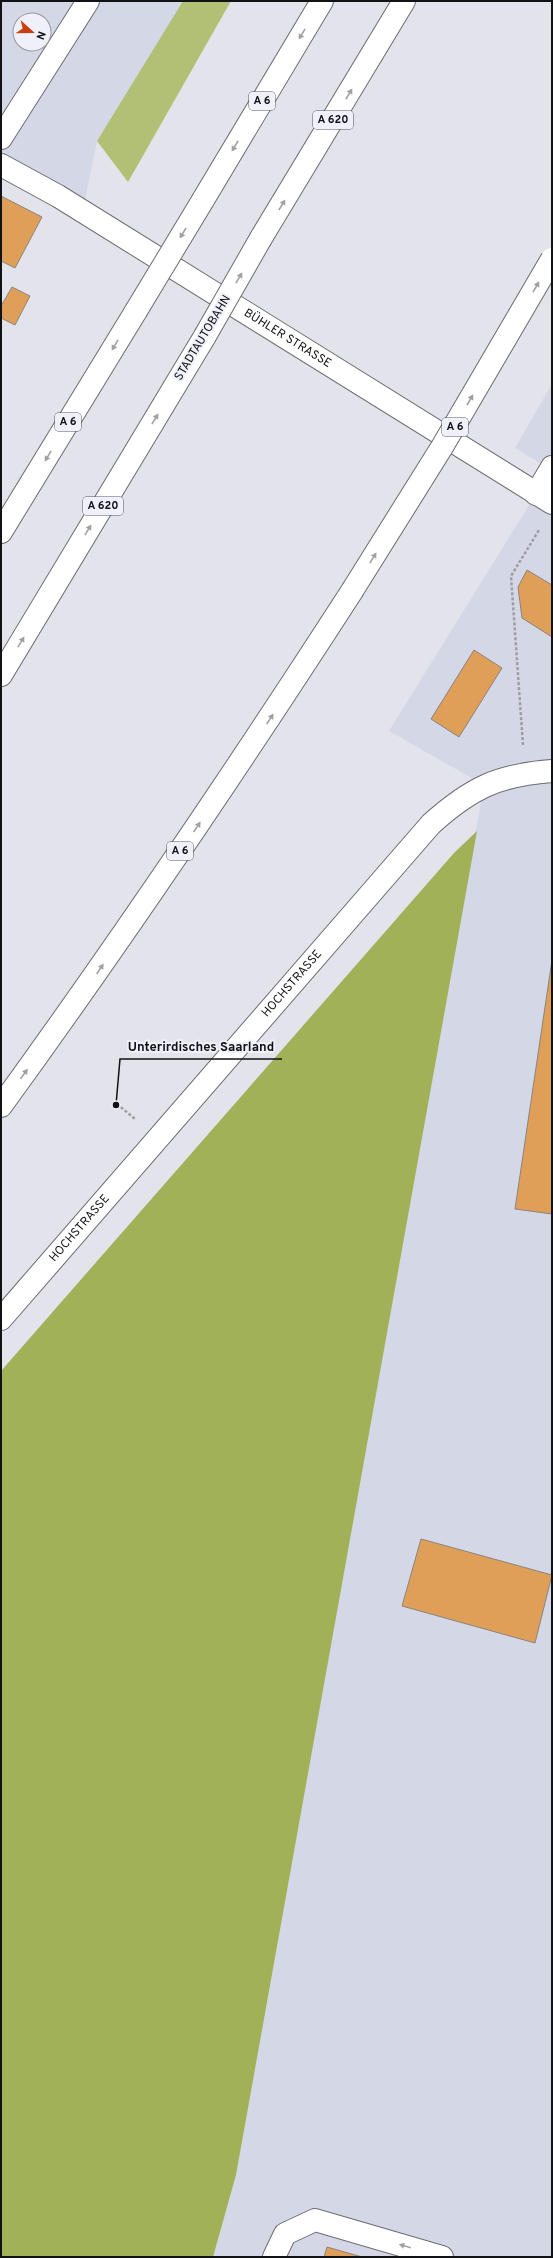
<svg xmlns="http://www.w3.org/2000/svg" width="553" height="2258" font-family="Overpass,sans-serif">
	<rect width="100%" height="100%" fill="#e2e3eb"/>
	<g fill="#d4d7e6" fill-rule="evenodd">
		<path d="M1,1H183L97,141L81,219L1,176ZM20,20H44V44H20Z"/>
		<polygon points="552,384 552,470 515,448"/>
		<polygon points="536,494 552,503 552,2257 213,2257 236,2175 484,785 389,731"/>
	</g>
	<polygon fill="#b1c074" points="183,1 231,1 128,182 97,141"/>
	<polygon fill="#a0b158" points="477,831 236,2175 213,2257 1,2257 1,1371 454,853"/>
	<g fill="#e09f58" stroke="#8a837d">
		<polygon points="1,196 42,217 15,268 1,261"/>
		<polygon points="12,287 30,296 15,325 1,318 1,306"/>
		<polygon points="527,570 552,585 552,637 522,618 518,587"/>
		<polygon points="474,650 502,668 459,737 431,719"/>
		<polygon points="552,960 552,1214 515,1209"/>
		<polygon points="421,1539 552,1575 535,1643 402,1606"/>
		<polygon points="327,2247 362,2257 324,2257"/>
	</g>
	<g fill="none" stroke-linecap="round" stroke-linejoin="round">
		<defs>
			<g id="minor">
				<polyline points="1,138 88,1"/>
				<polyline points="536,494 552,467"/>
				<path id="s1" d="M1,1319L431,824C471,788 498,775 552,771"/>
				<polyline points="274,2257 285,2234 315,2220 442,2257"/>
			</g>
			<g id="major">
				<path id="s2" d="M1,165L58,196L552,503"/>
			</g>
			<g id="highway">
				<polyline points="203,200 322,1"/>
				<polyline points="261,238 404,1"/>
				<polyline points="1,532 136,311"/>
				<polyline points="1,675 205,336"/>
				<path d="M1,1106C123,938 239,766 352,591"/>
			</g>
		</defs>
		<use href="#minor" stroke="#6b6c73" stroke-width="24"/>
		<use href="#major" stroke="#6b6c73" stroke-width="24"/>
		<use href="#highway" stroke="#6b6c73" stroke-width="24"/>
		<g stroke="#9d9ea4" stroke-width="2.5" stroke-dasharray="3 2" stroke-linecap="butt">
			<polyline points="523,745 511,576 539,530"/>
			<polyline points="117,1104 135,1119"/>
		</g>
		<use href="#minor" stroke="#fff" stroke-width="22"/>
		<use href="#major" stroke="#fff" stroke-width="22"/>
		<use href="#highway" stroke="#fff" stroke-width="22"/>
		<defs>
			<g id="highway-bridge">
				<polyline points="136,311 203,200"/>
				<polyline points="205,336 261,238"/>
				<polyline points="352,591 442,447 552,259"/>
			</g>
		</defs>
		<use href="#highway-bridge" stroke="#6b6c73" stroke-width="24" stroke-linecap="butt"/>
		<use href="#highway-bridge" stroke="#fff" stroke-width="22"/>
	</g>
	<defs><path id="oneway-solid" d="M-6-.8H1V-3.2L6.5 0L1 3.2V.8H-6Z"/></defs>
	<g fill="#a0a0a1">
		<use href="#oneway-solid" transform="translate(302 34) rotate(121)"/>
		<use href="#oneway-solid" transform="translate(349 94) rotate(-59)"/>
		<use href="#oneway-solid" transform="translate(235 146) rotate(121)"/>
		<use href="#oneway-solid" transform="translate(282 205) rotate(-59)"/>
		<use href="#oneway-solid" transform="translate(183 233) rotate(121)"/>
		<use href="#oneway-solid" transform="translate(239 278) rotate(-60)"/>
		<use href="#oneway-solid" transform="translate(536 287) rotate(-60)"/>
		<use href="#oneway-solid" transform="translate(115 345) rotate(121)"/>
		<use href="#oneway-solid" transform="translate(470 400) rotate(-60)"/>
		<use href="#oneway-solid" transform="translate(155 419) rotate(-59)"/>
		<use href="#oneway-solid" transform="translate(48 456) rotate(121)"/>
		<use href="#oneway-solid" transform="translate(88 530) rotate(-59)"/>
		<use href="#oneway-solid" transform="translate(373 558) rotate(-58)"/>
		<use href="#oneway-solid" transform="translate(21 642) rotate(-59)"/>
		<use href="#oneway-solid" transform="translate(270 719) rotate(-57)"/>
		<use href="#oneway-solid" transform="translate(197 827) rotate(-56)"/>
		<use href="#oneway-solid" transform="translate(100 969) rotate(-56)"/>
		<use href="#oneway-solid" transform="translate(24 1074) rotate(-54)"/>
		<use href="#oneway-solid" transform="translate(405 2246) rotate(-164)"/>
	</g>
	<g text-anchor="middle" dominant-baseline="central" stroke-width="4" stroke-linejoin="round" paint-order="stroke">
		<g fill="#eff0f9" stroke="#545559" stroke-width="1">
			<rect x="249" y="92" width="26" height="18" rx="3"/>
			<rect x="313" y="111" width="40" height="18" rx="3"/>
			<rect x="55" y="413" width="26" height="18" rx="3"/>
			<rect x="442" y="418" width="26" height="18" rx="3"/>
			<rect x="83" y="497" width="40" height="18" rx="3"/>
			<rect x="167" y="842" width="26" height="18" rx="3"/>
		</g>
		<g font-size="11" font-weight="bold" fill="#111215">
			<text x="262" y="101">A 6</text>
			<text x="333" y="120">A 620</text>
			<text x="68" y="422">A 6</text>
			<text x="455" y="427">A 6</text>
			<text x="103" y="506">A 620</text>
			<text x="180" y="851">A 6</text>
		</g>
		<g font-size="12" fill="#111215" stroke="#eff0f9">
			<text transform="translate(203 338) rotate(-59)">STADTAUTOBAHN</text>
			<text stroke="none"><textPath href="#s2" startOffset="335">BÜHLER STRASSE</textPath></text>
			<text stroke="none"><textPath href="#s1" startOffset="444">HOCHSTRASSE</textPath></text>
			<text stroke="none"><textPath href="#s1" startOffset="120">HOCHSTRASSE</textPath></text>
		</g>
	</g>
	<path fill="none" stroke="#111215" stroke-width="1.5" d="M116 1105L120 1059H282"/>
	<circle fill="#111215" stroke="#eff0f9" stroke-width="1.5" cx="116" cy="1105" r="4"/>
	<g font-size="13" text-anchor="middle" font-weight="bold" fill="#111215" stroke="#eff0f9" stroke-width="4" stroke-linejoin="round" paint-order="stroke">
		<text x="201" y="1051">Unterirdisches Saarland</text>
	</g>
	<rect width="553" height="2258" fill="none" stroke="#111215" stroke-width="4"/>
	<g transform="translate(32 32) rotate(111)"><circle r="19" fill="#eff0f9" stroke="#96979e"/>
	<path d="M0-3L7 15L0 10L-7 15Z" fill="#c73f0f"/>
	<text y="-6" font-size="11" font-weight="bold" text-anchor="middle" fill="#111215">N</text>
	</g>
</svg>
